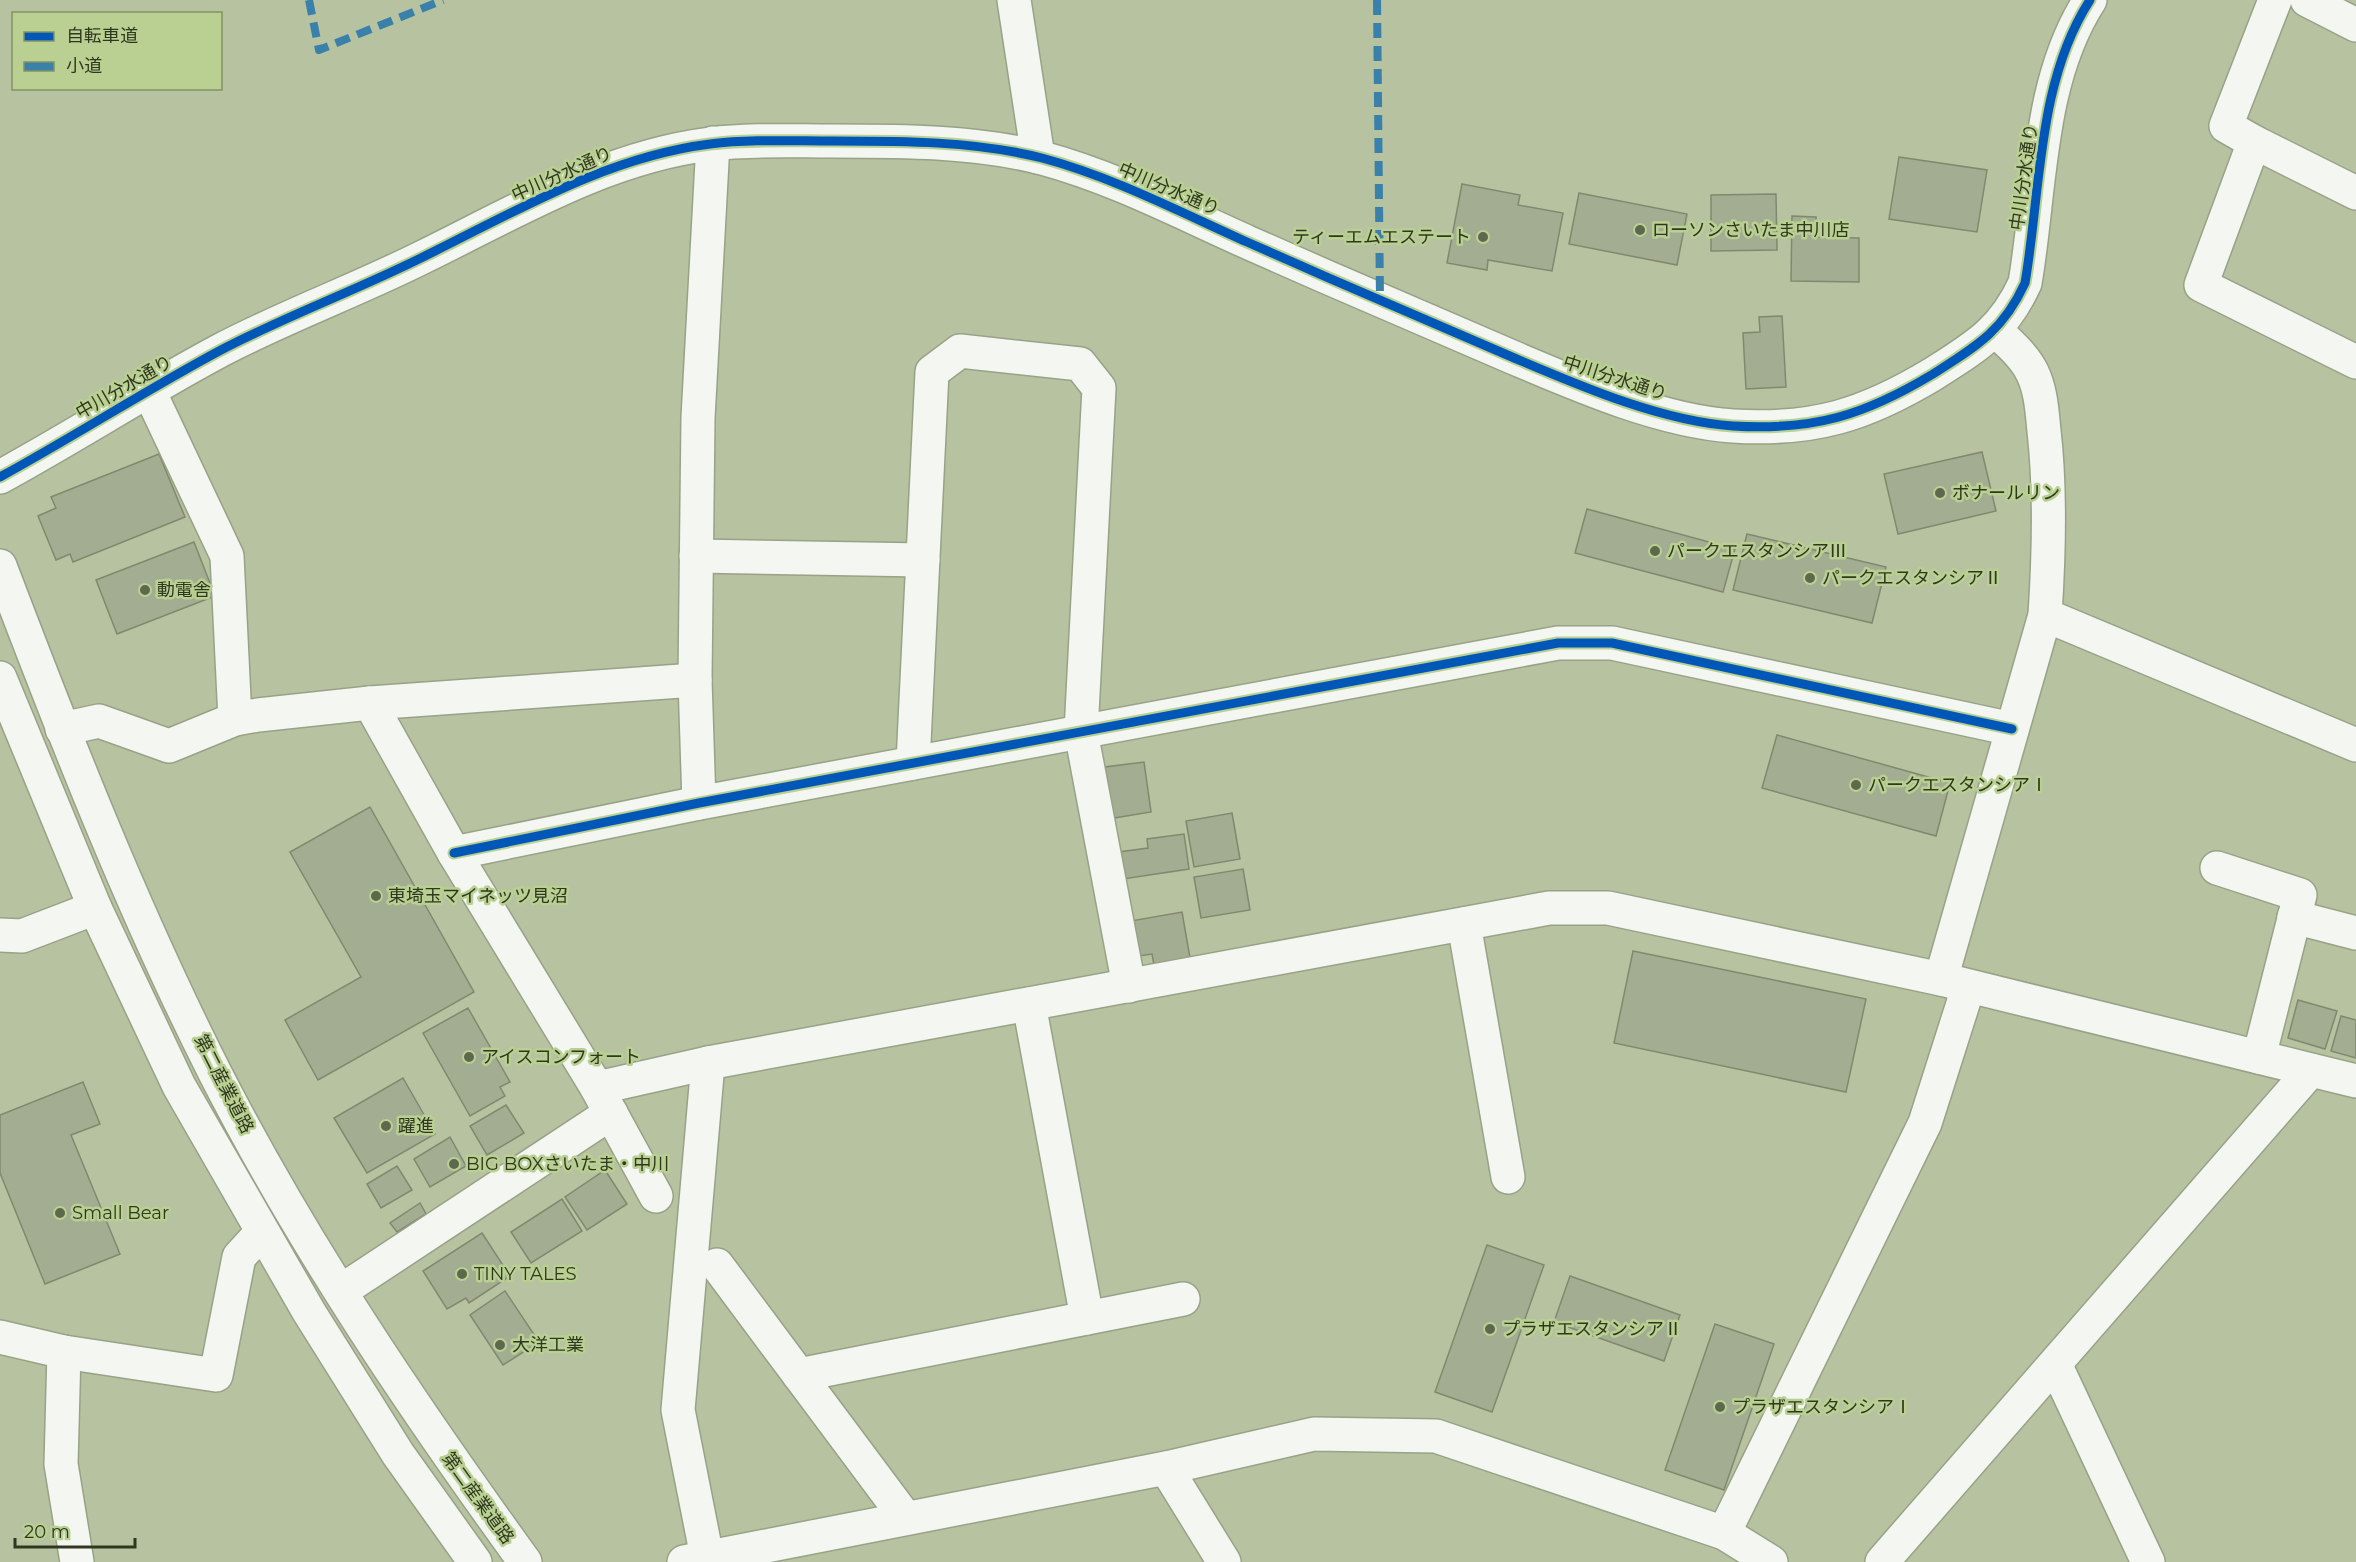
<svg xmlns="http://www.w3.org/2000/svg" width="2356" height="1562" font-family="Montserrat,'Noto Sans JP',sans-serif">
	<rect width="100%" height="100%" fill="#b6c2a0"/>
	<g fill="#a3ad91" stroke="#80896e" stroke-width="1.5">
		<polygon points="1899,157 1987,170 1977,232 1889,219"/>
		<polygon points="1462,184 1520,195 1518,205 1563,213 1552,271 1488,260 1487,270 1447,263"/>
		<polygon points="1579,193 1687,214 1677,265 1569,244"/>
		<polygon points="1776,194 1777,250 1711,251 1711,195"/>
		<polygon points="1792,216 1816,217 1816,237 1859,238 1859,282 1791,281"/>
		<polygon points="1782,316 1786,387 1746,389 1743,333 1760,332 1759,317"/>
		<polygon points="1982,452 1996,511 1898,534 1884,474"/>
		<polygon points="159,454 185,517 73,562 70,554 56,560 38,516 56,508 51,497"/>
		<polygon points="1587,509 1735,549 1723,592 1575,553"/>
		<polygon points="1747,534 1886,567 1872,623 1733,590"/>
		<polygon points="194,542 215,596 117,634 96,580"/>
		<polygon points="1777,735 1950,783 1936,836 1762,788"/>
		<polygon points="1144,762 1151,812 1102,820 1107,781 1105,767"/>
		<polygon points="370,807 474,992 318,1080 285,1020 361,977 290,852"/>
		<polygon points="1232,813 1240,859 1194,867 1186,821"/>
		<polygon points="1184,834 1189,869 1123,879 1119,852 1148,848 1147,839"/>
		<polygon points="1243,869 1250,910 1201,918 1194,877"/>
		<polygon points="1182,912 1190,958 1154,965 1152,954 1132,957 1125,922"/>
		<polygon points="1633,951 1866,999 1846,1092 1614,1043"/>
		<polygon points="2298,1000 2337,1011 2325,1049 2288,1038"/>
		<polygon points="468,1008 510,1082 500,1087 505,1096 470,1116 423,1033"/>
		<polygon points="2341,1016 2356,1020 2356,1058 2331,1051"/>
		<polygon points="403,1078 435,1134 367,1173 334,1118"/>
		<polygon points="83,1082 100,1124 71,1135 120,1254 45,1284 0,1173 0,1115"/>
		<polygon points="506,1105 524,1133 487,1155 470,1126"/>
		<polygon points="450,1137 466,1166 430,1187 414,1159"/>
		<polygon points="397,1166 412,1190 381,1208 367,1184"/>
		<polygon points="605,1170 627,1204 587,1230 565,1197"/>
		<polygon points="562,1199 582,1231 531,1263 511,1232"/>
		<polygon points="420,1203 426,1214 397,1232 390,1223"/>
		<polygon points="482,1233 510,1276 469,1303 466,1298 447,1309 423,1271"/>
		<polygon points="1487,1245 1544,1265 1492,1412 1435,1392"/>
		<polygon points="1570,1276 1680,1315 1664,1361 1554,1322"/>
		<polygon points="505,1291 539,1342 503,1365 470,1315"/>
		<polygon points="1715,1324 1774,1344 1724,1490 1665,1470"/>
	</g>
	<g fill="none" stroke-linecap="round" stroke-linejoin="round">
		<defs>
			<g id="minor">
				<polyline points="1014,0 1038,157"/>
				<polyline points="2275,0 2226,126 2254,142 2201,285 2356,362"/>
				<polyline points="2307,0 2356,25"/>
				<polyline points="2254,142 2356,193"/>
				<path d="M1996,331C2009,343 2024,356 2032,372C2041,390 2042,411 2044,431C2051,492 2049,554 2045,615L1941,979L2311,1070"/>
				<polyline points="149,391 227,556 235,719"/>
				<path d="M0,477C75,436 146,390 221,350C286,316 357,290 423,257C515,212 606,157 710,144C750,139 792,141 832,141C901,141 975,141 1042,158C1113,177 1180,212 1247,242C1335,281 1423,319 1512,357C1578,385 1660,421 1733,426C1814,431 1865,415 1933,374C1977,346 2003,331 2025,283C2041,190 2037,82 2090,0"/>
				<polyline points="696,556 923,560"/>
				<polyline points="2045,615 2356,745"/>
				<polyline points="370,703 454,853 597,1088 656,1196"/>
				<polyline points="62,729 99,721 169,746 235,719 258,715 370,703 695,680"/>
				<polyline points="913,763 932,372 960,351 1080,364 1099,388 1081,732 1129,986"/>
				<polyline points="699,803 695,680 698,418 713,143"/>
				<polyline points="454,853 699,803 1558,643 1612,643 2012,729"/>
				<polyline points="2217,868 2300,895 2259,1057"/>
				<polyline points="2294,917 2356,933"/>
				<polyline points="1464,924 1508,1177"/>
				<polyline points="0,935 22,936 95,908"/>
				<polyline points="1029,1004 1087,1318"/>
				<polyline points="597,1088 708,1063 1549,908 1608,908 1941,979"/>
				<polyline points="717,1265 799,1375 1183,1299"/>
				<polyline points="341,1291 611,1113"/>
				<polyline points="0,1337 64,1352 216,1375 239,1257 261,1233"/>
				<polyline points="64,1352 61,1464 77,1562"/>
				<polyline points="2055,1364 2148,1562"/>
				<polyline points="799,1375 905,1517"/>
				<polyline points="1166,1468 1314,1434 1436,1436 1724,1533 1771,1562"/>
				<polyline points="1724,1533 1925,1123 1968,988"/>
				<polyline points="707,1557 678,1410 708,1063"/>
				<polyline points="684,1562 1166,1468 1224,1562"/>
				<polyline points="1882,1562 2311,1070 2356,1081"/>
			</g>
			<g id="major">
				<path d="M0,566C65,737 132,909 215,1073C303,1245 412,1406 525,1562"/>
				<polyline points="0,678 95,908 179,1086 309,1312 398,1454 475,1562"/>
			</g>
		</defs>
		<use href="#minor" stroke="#98a287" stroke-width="36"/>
		<use href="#major" stroke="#98a287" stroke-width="36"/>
		<use href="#minor" stroke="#f4f6f1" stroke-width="33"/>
		<use href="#major" stroke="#f4f6f1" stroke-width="33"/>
		<g stroke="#3981aa" stroke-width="8" stroke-dasharray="15 8" stroke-linecap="butt">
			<polyline points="309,0 319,50 443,0"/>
			<polyline points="1377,0 1380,301"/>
		</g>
		<defs>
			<g id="cycleway">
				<path d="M0,477C75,436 146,390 221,350C286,316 357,290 423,257C515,212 606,157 710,144C750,139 792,141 832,141C901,141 975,141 1042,158C1113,177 1180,212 1247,242C1335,281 1423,319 1512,357C1578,385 1660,421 1733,426C1814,431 1865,415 1933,374C1977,346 2003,331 2025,283C2041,190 2037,82 2090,0"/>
				<polyline points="454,853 699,803 1558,643 1612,643 2012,729"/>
			</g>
		</defs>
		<use href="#cycleway" stroke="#b9d092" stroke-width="13"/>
		<use href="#cycleway" stroke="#0057b8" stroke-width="9"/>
	</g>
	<g fill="#5e684c" stroke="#b9d092" stroke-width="2">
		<circle cx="1640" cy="230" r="6"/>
		<circle cx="1483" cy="237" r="6"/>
		<circle cx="1940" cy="493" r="6"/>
		<circle cx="1655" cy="551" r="6"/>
		<circle cx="1810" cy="578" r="6"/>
		<circle cx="145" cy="590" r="6"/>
		<circle cx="1856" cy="785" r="6"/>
		<circle cx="376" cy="896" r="6"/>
		<circle cx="469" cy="1057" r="6"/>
		<circle cx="386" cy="1126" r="6"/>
		<circle cx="454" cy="1164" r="6"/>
		<circle cx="60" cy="1213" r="6"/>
		<circle cx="462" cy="1274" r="6"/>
		<circle cx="1490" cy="1329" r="6"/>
		<circle cx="500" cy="1345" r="6"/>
		<circle cx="1720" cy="1407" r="6"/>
	</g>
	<g text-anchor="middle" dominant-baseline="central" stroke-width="5" stroke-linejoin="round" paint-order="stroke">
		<g font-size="18" fill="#2f381f" stroke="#b9d092">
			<text transform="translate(562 174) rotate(-24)">中川分水通り</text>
			<text transform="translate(2024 177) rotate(-82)">中川分水通り</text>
			<text transform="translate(1169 189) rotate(23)">中川分水通り</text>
			<text transform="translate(1615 378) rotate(18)">中川分水通り</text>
			<text transform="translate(124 387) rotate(-30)">中川分水通り</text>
			<text transform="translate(224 1084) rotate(63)">第二産業道路</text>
			<text transform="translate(478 1498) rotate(54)">第二産業道路</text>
		</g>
		<g font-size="18" fill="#2f381f" stroke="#b9d092" text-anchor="start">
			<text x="1652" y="230">ローソンさいたま中川店</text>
			<text x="1471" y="237" text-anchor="end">ティーエムエステート</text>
			<text x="1952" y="493">ボナールリン</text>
			<text x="1667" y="551">パークエスタンシアⅢ</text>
			<text x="1822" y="578">パークエスタンシアⅡ</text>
			<text x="157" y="590">動電舎</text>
			<text x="1868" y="785">パークエスタンシアⅠ</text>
			<text x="388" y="896">東埼玉マイネッツ見沼</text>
			<text x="481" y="1057">アイスコンフォート</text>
			<text x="398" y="1126">躍進</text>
			<text x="466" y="1164">BIG BOXさいたま・中川</text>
			<text x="72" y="1213">Small Bear</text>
			<text x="474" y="1274">TINY TALES</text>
			<text x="1502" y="1329">プラザエスタンシアⅡ</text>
			<text x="512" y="1345">大洋工業</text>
			<text x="1732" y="1407">プラザエスタンシアⅠ</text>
		</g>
	</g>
	<rect x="12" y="12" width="210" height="78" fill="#b9d092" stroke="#829364" stroke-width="1.5"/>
	<rect x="24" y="32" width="30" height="9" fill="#0057b8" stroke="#829364" stroke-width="1.5"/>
	<text x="66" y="42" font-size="18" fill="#2f381f">自転車道</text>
	<rect x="24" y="62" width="30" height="9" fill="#3981aa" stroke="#829364" stroke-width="1.5"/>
	<text x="66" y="72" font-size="18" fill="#2f381f">小道</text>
	<path d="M15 1538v9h120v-9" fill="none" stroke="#2f381f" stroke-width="3"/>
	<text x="24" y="1538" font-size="18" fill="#2f381f" stroke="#b9d092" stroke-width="4.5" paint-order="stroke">20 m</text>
</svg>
